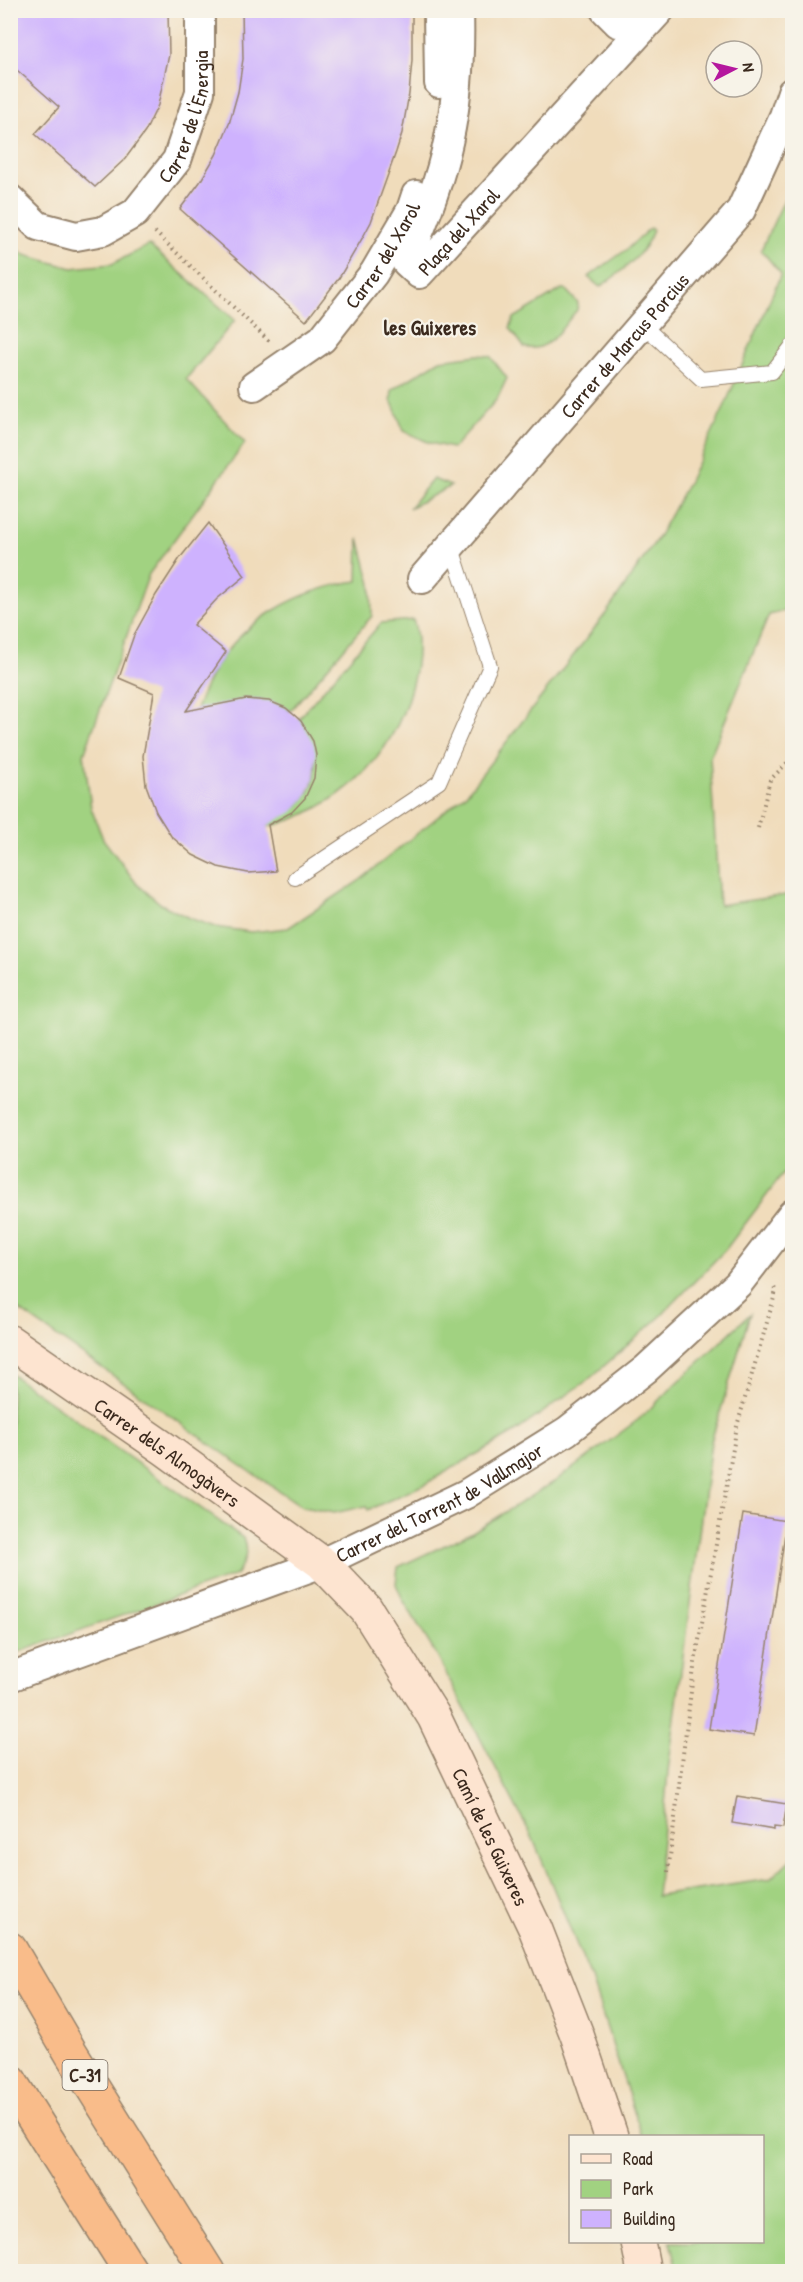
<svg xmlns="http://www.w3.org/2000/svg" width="803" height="2282" font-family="'Patrick Hand',sans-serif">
	<rect width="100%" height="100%" fill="#f7f3e8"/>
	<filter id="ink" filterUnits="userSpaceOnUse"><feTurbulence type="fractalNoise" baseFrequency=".0167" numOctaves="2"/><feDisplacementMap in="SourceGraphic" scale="12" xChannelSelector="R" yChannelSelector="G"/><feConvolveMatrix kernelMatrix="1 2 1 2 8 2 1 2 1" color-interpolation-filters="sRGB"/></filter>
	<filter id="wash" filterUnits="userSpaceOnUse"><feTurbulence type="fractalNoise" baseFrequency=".008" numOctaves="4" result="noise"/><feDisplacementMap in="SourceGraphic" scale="24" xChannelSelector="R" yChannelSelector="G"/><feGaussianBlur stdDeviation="1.35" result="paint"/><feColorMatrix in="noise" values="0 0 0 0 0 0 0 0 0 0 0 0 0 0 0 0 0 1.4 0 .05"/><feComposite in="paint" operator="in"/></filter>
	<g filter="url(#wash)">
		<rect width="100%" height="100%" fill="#f0dcbb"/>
		<g fill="#a1d281" stroke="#6e7e50" stroke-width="1.5">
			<polygon points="792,183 792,609 769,615 710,757 719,905 792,894 792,1162 726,1249 660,1317 588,1380 515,1432 425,1484 368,1510 366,1506 334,1513 303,1507 236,1462 11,1304 10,243 25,255 72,268 112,264 149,245 235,320 186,379 245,443 149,574 84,754 91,808 103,839 137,884 161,904 189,918 215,927 251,932 288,928 359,881 467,793 607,612 657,539 688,483 722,412 781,274 761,250"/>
			<path d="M650,228L653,230C645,255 621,272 600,287L588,277L626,250Z"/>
			<path d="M562,289H565L578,303L577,310C563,325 549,355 524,347L510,328L514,318Z"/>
			<polygon points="477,355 490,356 507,378 497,399 455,446 452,448 430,443 404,431 391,400 392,390 440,360"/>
			<polygon points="433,479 451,486 409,508"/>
			<path d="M359,538L371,584L372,616L290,711C250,688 230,706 192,722C197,706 203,690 211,675C240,621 299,589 358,581Z"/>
			<path d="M413,620C421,642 417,666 411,688C393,758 338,810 267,827L266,824C318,804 330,764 298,719L381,623Z"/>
			<polygon points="750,1314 711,1442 668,1771 657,1896 770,1879 792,1858 792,2271 677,2271 670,2242 762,2242 762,2136 642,2136 591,1979 533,1839 437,1656 403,1600 396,1584 398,1567 471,1533 554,1482 639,1419"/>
			<path d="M11,1374L243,1538C249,1554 245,1561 236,1575L11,1655Z"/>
		</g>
		<g id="blocks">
			<g fill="#ceb2fe">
				<polygon points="10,10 168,10 169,55 158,105 145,132 125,159 95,187 35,134 59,107 10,64"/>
				<polygon points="242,10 412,10 412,60 409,94 402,133 396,152 371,222 363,237 339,278 306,321 180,209 200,182 216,155 229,124 238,92 243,59"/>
				<polygon points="208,523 245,576 217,599 193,625 226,652 186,711 246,699 269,701 286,708 301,721 313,741 316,755 314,778 305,798 292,812 268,825 276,871 248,873 218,867 193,855 171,836 156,812 146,785 143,756 154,693 119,678 134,635 156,595 180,558"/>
				<polygon points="743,1514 787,1521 754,1736 709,1729"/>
				<polygon points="737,1796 787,1804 783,1828 774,1827 774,1830 732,1823"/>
			</g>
		</g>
	</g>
	<g filter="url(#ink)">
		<use href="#blocks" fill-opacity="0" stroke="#96836c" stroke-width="1.5"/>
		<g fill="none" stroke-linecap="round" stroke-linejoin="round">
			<defs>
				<g id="lane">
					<polyline points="643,325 701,379 772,372 792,346"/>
					<polyline points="295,878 439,782 490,666 451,545"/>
				</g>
				<g id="street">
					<polyline points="438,10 439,83"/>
					<path id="s1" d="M459,10C462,107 446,175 406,262L419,274L660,10"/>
					<polyline points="605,10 618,23 630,10"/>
					<path id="s2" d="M10,199L38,226L76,236L103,231L135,213L177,160L200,92V10"/>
					<path id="s3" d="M254,386L322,339L374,273L411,210L416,195"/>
					<path id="s4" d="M422,579L741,210L784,116L792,92"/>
					<path id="s5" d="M10,1677L322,1563L466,1494L567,1431L646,1369L738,1284L792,1214"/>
				</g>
				<g id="secondary">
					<path id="s6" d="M10,1342L165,1449L322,1563L366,1609L434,1717L535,1928L577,2035L611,2136"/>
					<polyline points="638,2242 644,2272"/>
				</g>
				<g id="highway">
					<polyline points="10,1949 71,2053 208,2272"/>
					<polyline points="10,2081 131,2272"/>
				</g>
			</defs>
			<use href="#lane" stroke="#96836c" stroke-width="16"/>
			<use href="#street" stroke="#96836c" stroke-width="32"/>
			<use href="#secondary" stroke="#96836c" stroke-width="36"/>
			<use href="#highway" stroke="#96836c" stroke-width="36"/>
			<g stroke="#96836c" stroke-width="4" stroke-dasharray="1.5 4.5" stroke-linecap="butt">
				<polyline points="155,232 271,343"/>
				<polyline points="758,828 770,780 792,758"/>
				<polyline points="668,1872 694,1668 737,1426 776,1291 772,1284"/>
			</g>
			<use href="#lane" stroke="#fff" stroke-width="14"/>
			<use href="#street" stroke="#fff" stroke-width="28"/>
			<use href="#secondary" stroke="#fde4d0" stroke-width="33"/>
			<use href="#highway" stroke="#f9bc8a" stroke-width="33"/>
		</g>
	</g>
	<g text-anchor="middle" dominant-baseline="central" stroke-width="4.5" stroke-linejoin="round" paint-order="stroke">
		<rect fill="#f7f3e8" stroke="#73665b" stroke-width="1.5" x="62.5" y="2060" width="45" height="30" rx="4.5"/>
		<g font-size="18" font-weight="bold" fill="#3b2a1e">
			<text x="85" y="2075">C-31</text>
		</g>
		<g font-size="20" fill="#3b2a1e" stroke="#f7f3e8">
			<text stroke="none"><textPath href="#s2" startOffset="254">Carrer de l'Energia</textPath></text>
			<text stroke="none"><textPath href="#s1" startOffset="336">Plaça del Xarol</textPath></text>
			<text stroke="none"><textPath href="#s3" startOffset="186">Carrer del Xarol</textPath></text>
			<text stroke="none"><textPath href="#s4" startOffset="309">Carrer de Marcus Porcius</textPath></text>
			<text stroke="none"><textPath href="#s6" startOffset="192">Carrer dels Almogàvers</textPath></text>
			<text stroke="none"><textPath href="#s5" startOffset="464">Carrer del Torrent de Vallmajor</textPath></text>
			<text stroke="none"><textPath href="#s6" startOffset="706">Camí de les Guixeres</textPath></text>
		</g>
		<g font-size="21" font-weight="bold" fill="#3b2a1e" stroke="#f7f3e8">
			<text x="430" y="327">les Guixeres</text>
		</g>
	</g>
	<rect width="803" height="2282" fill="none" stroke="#f7f3e8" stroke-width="36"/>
	<rect x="569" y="2135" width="195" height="108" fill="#f7f3e8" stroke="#aca397" stroke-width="1.5"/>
	<rect x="581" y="2154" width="30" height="9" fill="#fde4d0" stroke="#aca397" stroke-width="1.5"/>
	<text x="623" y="2165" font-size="18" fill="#3b2a1e">Road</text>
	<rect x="581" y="2180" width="30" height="18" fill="#a1d281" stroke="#aca397" stroke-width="1.5"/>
	<text x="623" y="2195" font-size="18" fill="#3b2a1e">Park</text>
	<rect x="581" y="2210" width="30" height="18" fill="#ceb2fe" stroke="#aca397" stroke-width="1.5"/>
	<text x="623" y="2225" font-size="18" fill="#3b2a1e">Building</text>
	<g transform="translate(734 69) rotate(83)"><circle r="28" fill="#f7f3e8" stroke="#aca397" stroke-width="1.5"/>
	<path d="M0-4.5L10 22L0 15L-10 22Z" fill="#b5179e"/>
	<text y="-9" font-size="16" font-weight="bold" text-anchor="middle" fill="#3b2a1e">N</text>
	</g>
</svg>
